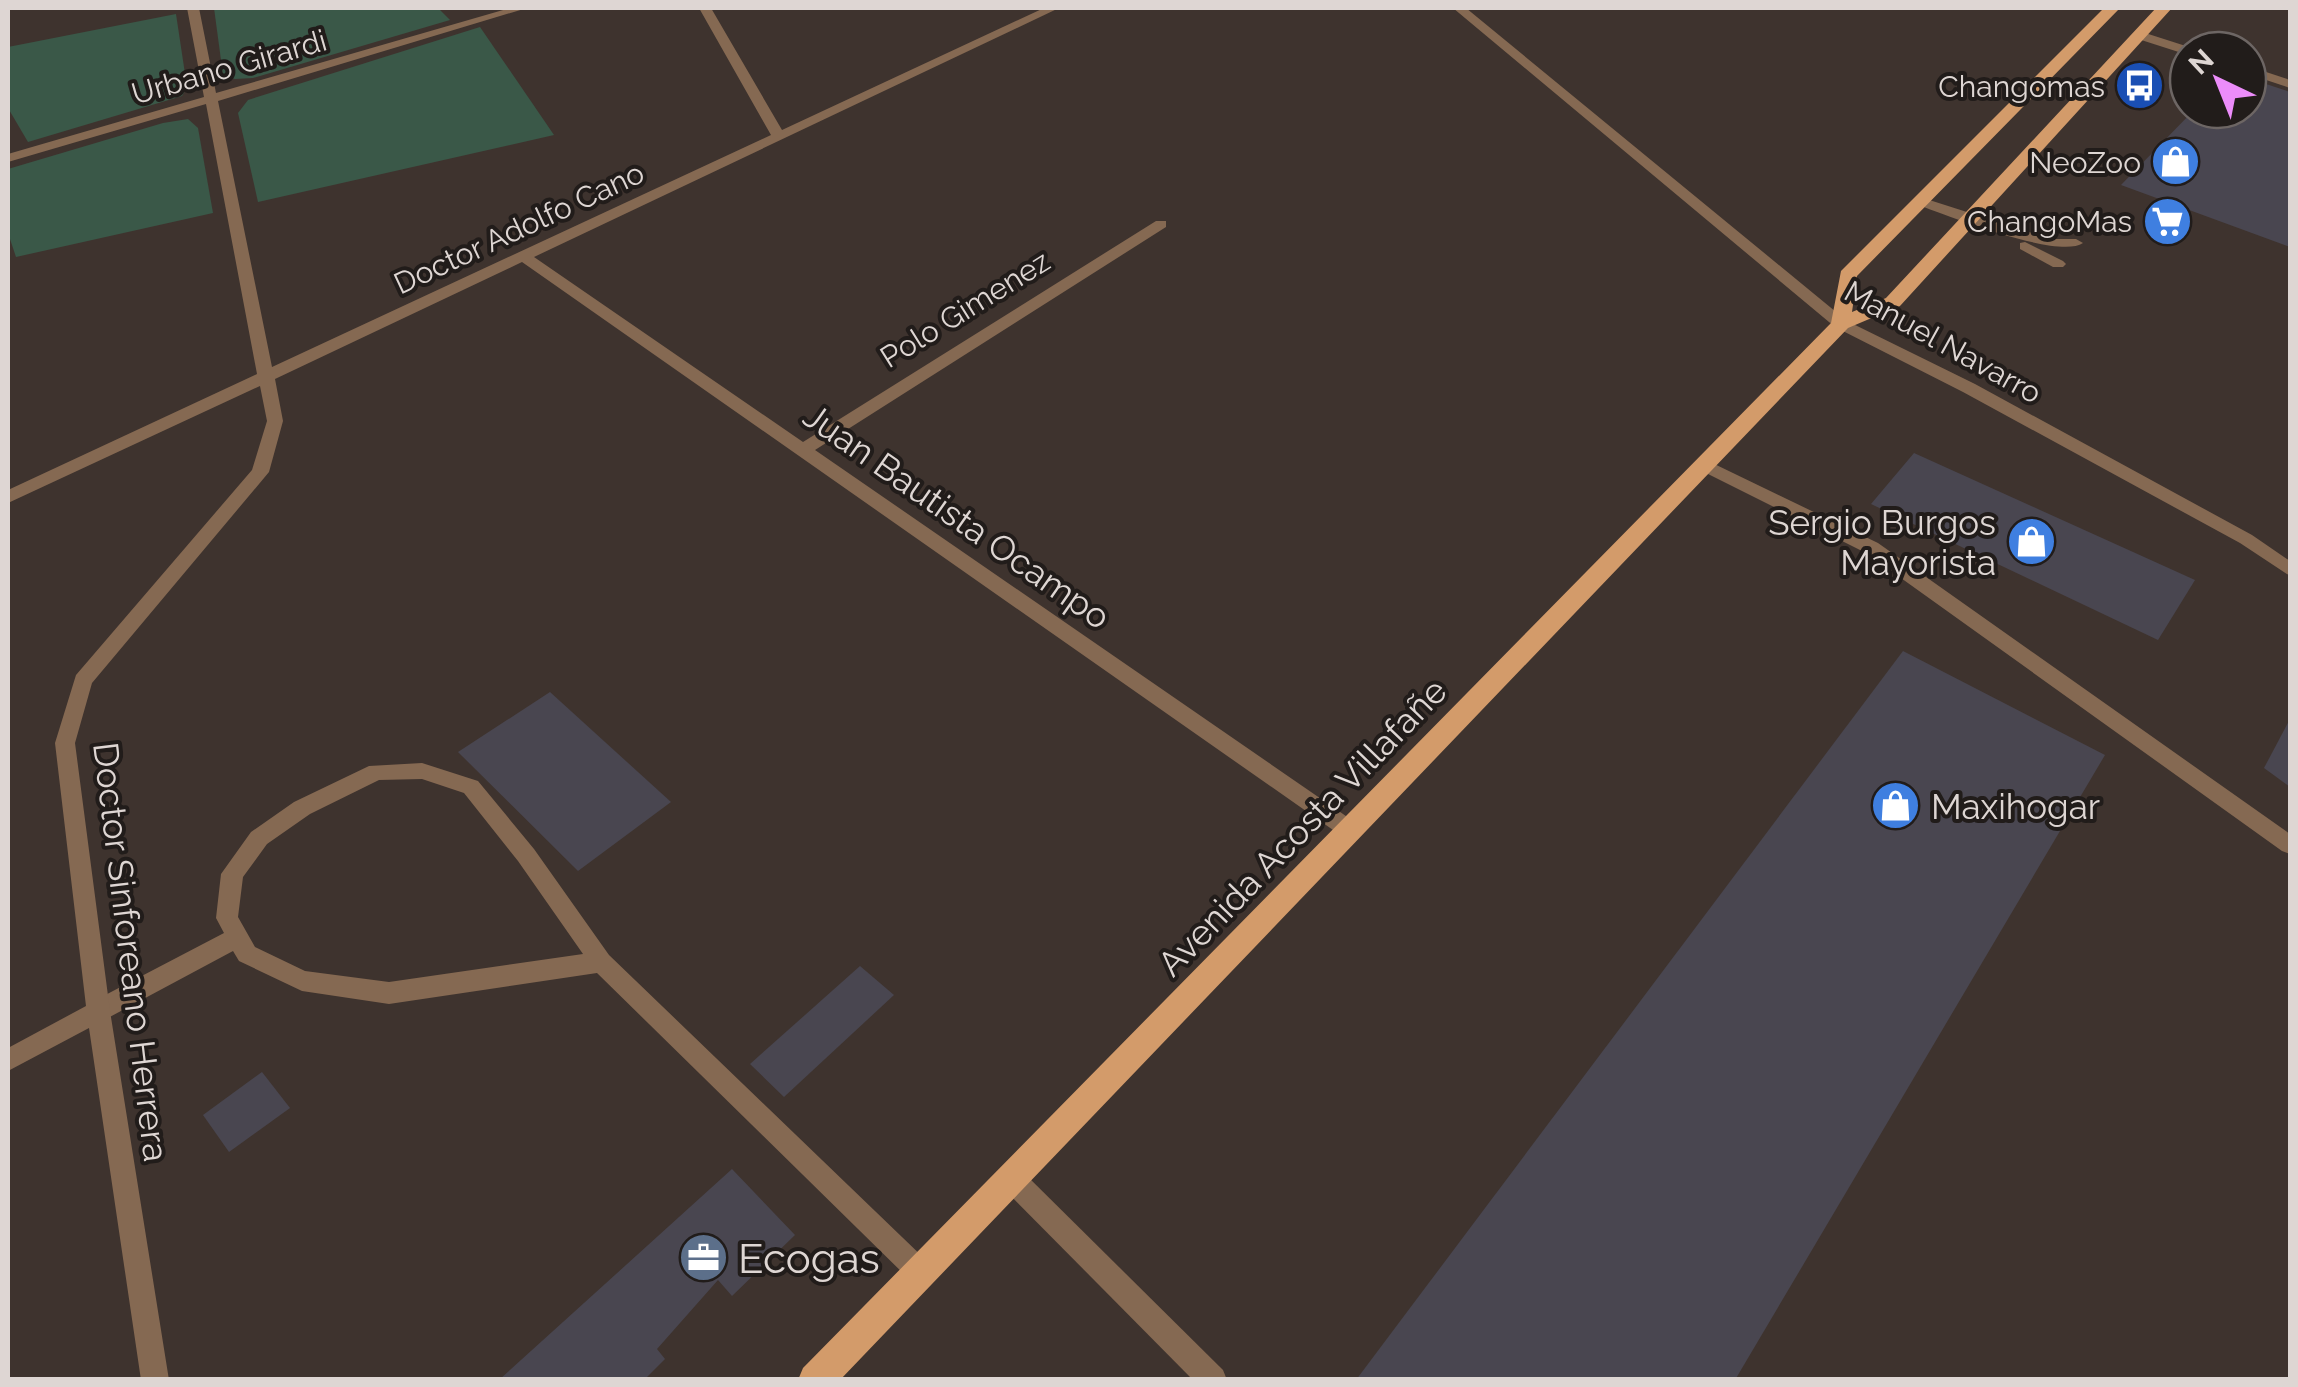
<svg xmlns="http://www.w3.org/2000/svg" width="2298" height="1387" font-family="Raleway,sans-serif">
	<rect width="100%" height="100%" fill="#3e332e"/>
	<g fill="#3a5848">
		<polygon points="214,8 438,8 450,20 253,78 235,79 223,75"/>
		<polygon points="176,14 187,87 182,96 28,142 8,108 8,47"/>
		<polygon points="480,27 554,135 258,202 238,113 248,100"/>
		<polygon points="188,119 198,128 213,213 16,257 8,233 8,169 163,123"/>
	</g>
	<g fill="#494650">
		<polygon points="2248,78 2290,92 2290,247 2121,185 2194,110 2248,110"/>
		<polygon points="1914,453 2195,580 2158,640 1871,504"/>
		<polygon points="1903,651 2105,755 1735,1380 1356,1380"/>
		<polygon points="550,692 671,802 578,871 458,752"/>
		<polygon points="2290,719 2290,787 2264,768"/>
		<polygon points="860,966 894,995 784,1097 750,1064"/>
		<polygon points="262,1072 290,1108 229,1152 203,1115"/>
		<polygon points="732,1169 795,1235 732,1296 718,1280 657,1349 665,1359 644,1380 499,1380"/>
	</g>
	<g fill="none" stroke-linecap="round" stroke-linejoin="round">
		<g fill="#856952" fill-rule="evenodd">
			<polygon points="2139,31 2192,48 2194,50 2188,50 2188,55 2135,38 2133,35"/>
			<polygon points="2248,66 2290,80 2290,88 2248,74"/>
			<path d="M1920,197L2051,239H2076L2083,243C2058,260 1947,215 1915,204L1913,201Z"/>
			<polygon points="2025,242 2063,261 2066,264 2063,267 2053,267 2020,249 2020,243"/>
			<polygon points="1704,459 1878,543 2290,834 2290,854 2282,851 1866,553 1698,469 1695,465 1698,461"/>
			<path d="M422,763L478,781L534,849L609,955L929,1263L933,1272L929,1281L920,1285L911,1281L597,973L389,1004L302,991L239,961L233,951L106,1019L98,1022L90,1019L86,1011L90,1003L224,933L216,918L221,874L251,832L294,802L369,766ZM422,779L464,793L518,861L583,954L389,982L305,971L255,947L238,917L243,877L267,844L310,814L379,780Z"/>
			<polygon points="1012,1166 1021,1170 1223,1370 1227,1380 1193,1380 1003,1188 999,1179 1003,1170"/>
		</g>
		<g fill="#856952" fill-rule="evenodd">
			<polygon points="187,8 199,8 216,93 510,8 527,8 218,101 272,367 771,135 699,8 711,8 782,130 1044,8 1059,8 534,257 803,442 1156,221 1166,221 1166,227 815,450 1359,825 1362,831 1359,837 1351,840 1343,837 522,262 275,379 283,421 269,472 92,683 75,743 110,1011 169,1380 141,1380 89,1028 8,1071 8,1048 86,1006 55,743 76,675 252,470 267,421 260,386 8,503 8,490 257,374 206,104 8,162 8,154 204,97"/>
			<polygon points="1453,8 1466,8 1847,321 1975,384 2252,535 2290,561 2290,576 2240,543 1963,392 1835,327"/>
		</g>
		<polygon fill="#d39b6a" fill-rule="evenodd" points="2104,8 2120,8 1857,276 1852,312 1886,298 2156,8 2172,8 1900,306 1848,328 840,1380 798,1380 803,1368 1831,323 1841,271"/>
	</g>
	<defs>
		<symbol id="bus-disc" viewBox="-11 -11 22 22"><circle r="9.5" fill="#1a4fb4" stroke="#211c1a"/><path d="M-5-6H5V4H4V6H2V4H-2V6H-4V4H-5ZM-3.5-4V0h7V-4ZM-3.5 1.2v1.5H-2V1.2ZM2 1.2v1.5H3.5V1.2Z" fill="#fff"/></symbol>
		<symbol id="shop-disc" viewBox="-11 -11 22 22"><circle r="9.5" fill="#3f7fe0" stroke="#211c1a"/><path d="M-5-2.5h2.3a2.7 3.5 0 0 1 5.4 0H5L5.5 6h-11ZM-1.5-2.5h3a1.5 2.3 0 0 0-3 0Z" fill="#fff"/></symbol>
		<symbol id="supermarket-disc" viewBox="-11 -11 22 22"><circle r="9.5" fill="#3f7fe0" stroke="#211c1a"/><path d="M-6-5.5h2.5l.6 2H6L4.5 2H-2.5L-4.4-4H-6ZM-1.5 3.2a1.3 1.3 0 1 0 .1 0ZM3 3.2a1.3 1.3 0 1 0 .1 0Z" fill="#fff"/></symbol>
		<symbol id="office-disc" viewBox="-11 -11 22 22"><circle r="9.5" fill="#5c6f8a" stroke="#211c1a"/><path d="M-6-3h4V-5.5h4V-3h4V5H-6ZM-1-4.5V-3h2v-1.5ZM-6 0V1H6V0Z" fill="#fff"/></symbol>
	</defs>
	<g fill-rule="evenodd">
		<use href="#bus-disc" x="2112" y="58" width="55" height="55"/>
		<use href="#shop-disc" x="2148" y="134" width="55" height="55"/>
		<use href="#supermarket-disc" x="2140" y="194" width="55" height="55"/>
		<use href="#shop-disc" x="2004" y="514" width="55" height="55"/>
		<use href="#shop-disc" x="1868" y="778" width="55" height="55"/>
		<use href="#office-disc" x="676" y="1230" width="55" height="55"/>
	</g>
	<g text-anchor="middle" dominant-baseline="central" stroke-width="8" stroke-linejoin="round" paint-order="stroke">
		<g font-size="30" fill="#ded6d3" stroke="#211c1a">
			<text transform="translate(229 67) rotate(-16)">Urbano Girardi</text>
			<text transform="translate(519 228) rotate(-25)">Doctor Adolfo Cano</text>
			<text transform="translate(965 309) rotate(-32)">Polo Gimenez</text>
			<text transform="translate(1943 342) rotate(29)">Manuel Navarro</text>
		</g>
		<g font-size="30" fill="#ded6d3" stroke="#211c1a" text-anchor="end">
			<text x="2105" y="86">Changomas</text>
			<text x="2141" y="162">NeoZoo</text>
			<text x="2132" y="221">ChangoMas</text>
		</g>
		<g font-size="35" fill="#ded6d3" stroke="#211c1a">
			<text transform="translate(957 516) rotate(35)">Juan Bautista Ocampo</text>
			<text transform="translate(1302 827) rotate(-46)">Avenida Acosta Villafañe</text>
			<text transform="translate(131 952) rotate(83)">Doctor Sinforeano Herrera</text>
		</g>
		<g font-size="35" fill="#ded6d3" stroke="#211c1a" text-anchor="end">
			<text x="1996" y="522">Sergio Burgos<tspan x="1996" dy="40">Mayorista</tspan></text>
			<text x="1931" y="806" text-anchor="start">Maxihogar</text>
		</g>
		<g font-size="42" fill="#ded6d3" stroke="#211c1a" text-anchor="start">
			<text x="738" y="1258">Ecogas</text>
		</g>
	</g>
	<rect width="2298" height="1387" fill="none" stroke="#ded6d3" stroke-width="20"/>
	<g transform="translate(2218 80) rotate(317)"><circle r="48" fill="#211c1a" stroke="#6d6664" stroke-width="2.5"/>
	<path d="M0-8L18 38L0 25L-18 38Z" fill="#ec8cfa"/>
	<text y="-15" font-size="28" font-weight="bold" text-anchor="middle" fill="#ded6d3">N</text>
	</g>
</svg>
